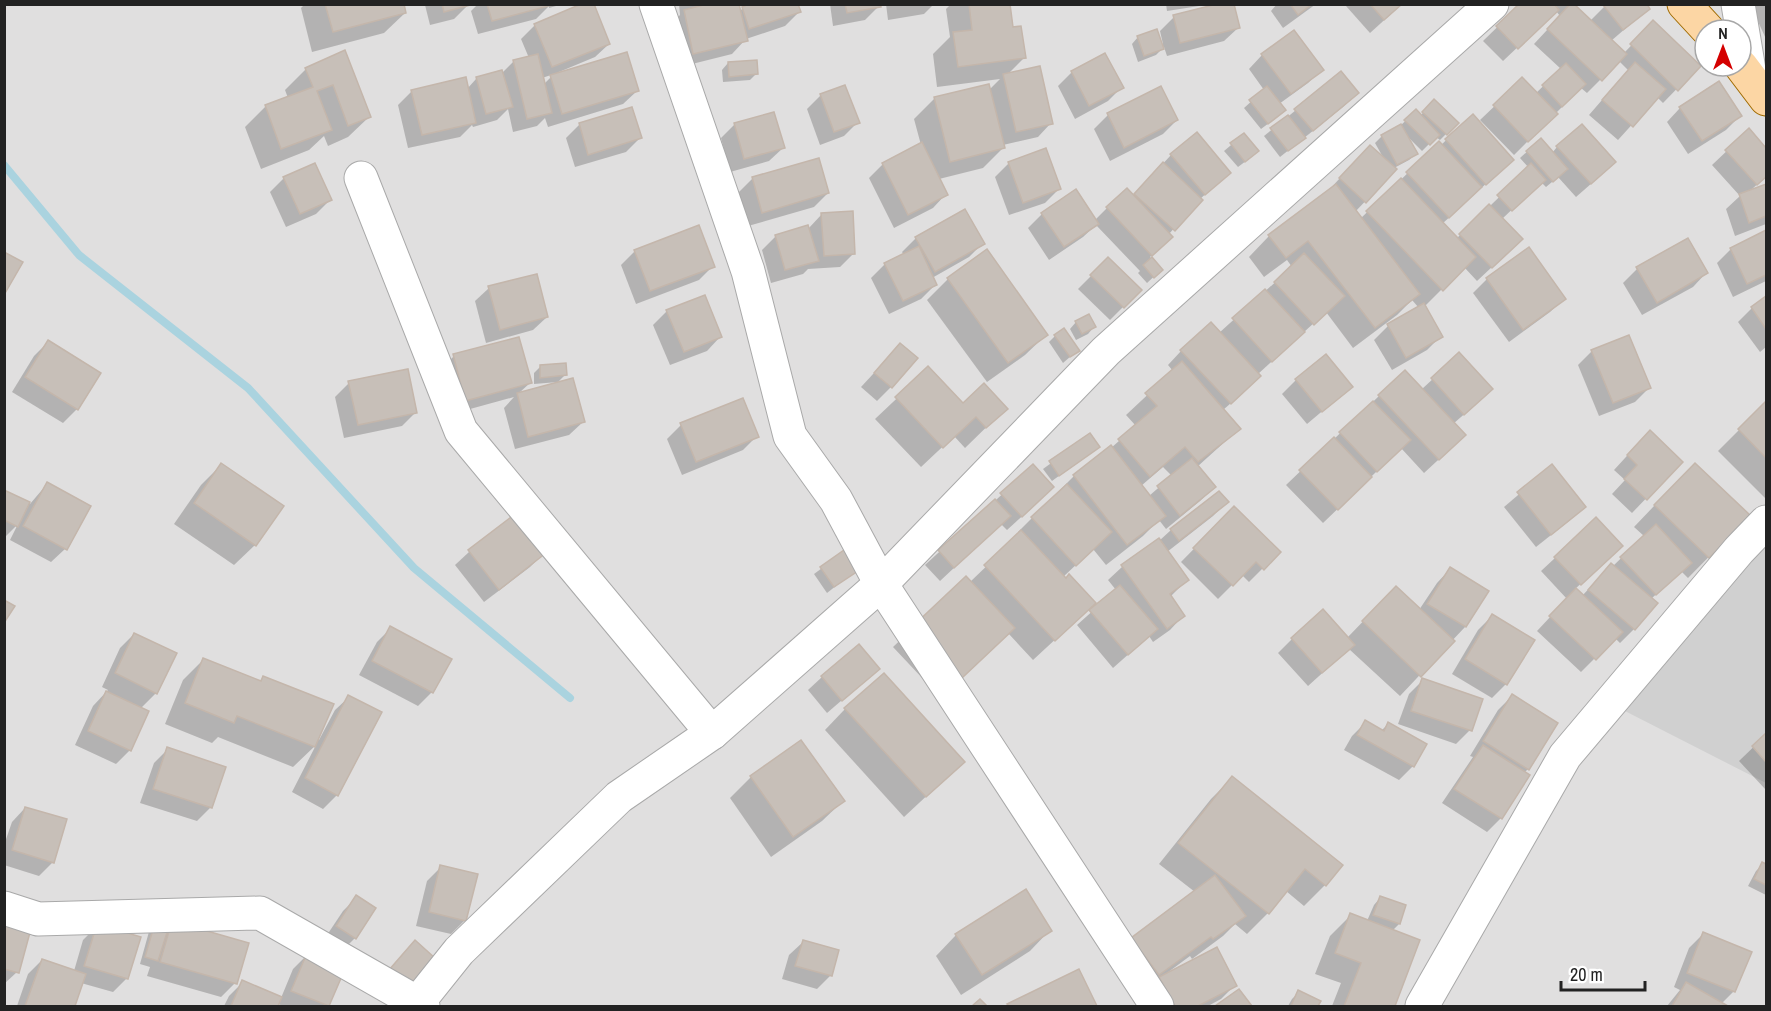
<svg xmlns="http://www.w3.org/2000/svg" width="1771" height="1011" font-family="'Archivo Narrow',sans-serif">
	<rect width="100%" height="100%" fill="#f2efe9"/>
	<path fill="#e0dfdf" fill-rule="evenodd" d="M5,5H1766V1006H5ZM1705,30H1741V66H1705Z"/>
	<polygon fill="#d0d0d0" points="1766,544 1766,783 1621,709"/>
	<g fill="#0003" fill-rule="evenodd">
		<polygon points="305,4 402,4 405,13 384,33 312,52 301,8"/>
		<polygon points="418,4 468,5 454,19 430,25 425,5 419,6"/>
		<polygon points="478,4 563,4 549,8 549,6 536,19 478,34 471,11"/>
		<path d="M679,4H797L799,12L785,26L746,39L732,54L680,67L670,25L680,15ZM746,5L739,12L738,6Z"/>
		<polygon points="830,4 879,4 879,6 865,20 833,26"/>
		<polygon points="886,4 934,4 924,14 888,20"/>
		<polygon points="951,4 1008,4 1011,28 1024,58 1007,75 1051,123 1038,137 1003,145 1003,148 983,168 939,179 946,194 933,208 894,228 869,178 883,164 921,145 914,119 935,98 989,90 1000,79 937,87 933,54 950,37 946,9"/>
		<polygon points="1166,4 1212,4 1167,11"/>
		<polygon points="1277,4 1316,4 1283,28 1271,11"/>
		<polygon points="1347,4 1402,4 1370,33 1346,6"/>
		<polygon points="1521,4 1579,4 1575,8 1590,21 1607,4 1645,4 1648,9 1611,41 1624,53 1653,23 1699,66 1663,103 1657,97 1618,140 1589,115 1628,70 1619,61 1587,93 1581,88 1514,155 1480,120 1522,80 1535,94 1561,69 1534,44 1560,16 1556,11 1503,61 1483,41"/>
		<polygon points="1753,4 1766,4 1766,39 1751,6"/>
		<polygon points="1174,17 1238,28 1224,41 1167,56 1164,47 1156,55 1138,62 1132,44 1138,37 1163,44 1160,31"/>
		<path d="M535,25L609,44L595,57L559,72L560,74L637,91L623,104L548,127L545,118L537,126L513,132L508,109L497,120L473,127L472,125L460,137L408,148L398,105L412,91L467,89L476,79L501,74L514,61L529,58L521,39ZM554,74L544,84L542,78Z"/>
		<polygon points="344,52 369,117 348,137 328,146 324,136 309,150 261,169 245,127 265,107 288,98 285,90 306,69"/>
		<polygon points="1262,55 1322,69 1308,83 1279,104 1277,117 1261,129 1244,108 1264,90 1249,69"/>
		<polygon points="728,63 757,73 750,80 723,82 722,70"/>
		<polygon points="1072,72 1122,87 1108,101 1075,119 1058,86"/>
		<polygon points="844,87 858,122 844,136 820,145 807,109 820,96"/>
		<polygon points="1160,88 1177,120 1163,134 1110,161 1094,129 1108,115"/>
		<polygon points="1357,93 1343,107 1280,157 1264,136 1296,110"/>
		<path d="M1434,101L1457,123L1440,140L1436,137L1422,151L1406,135L1416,154L1409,160L1394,168L1395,170L1355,212L1360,219L1439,143L1441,145L1472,116L1512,160L1442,224L1456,239L1529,168L1520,158L1540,140L1552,153L1557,147L1600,176L1576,197L1558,177L1546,187L1541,182L1502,219L1507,253L1477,281L1464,267L1424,307L1441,336L1427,350L1392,370L1374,340L1388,326L1419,308L1412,300L1397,315L1353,348L1326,312L1258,374L1246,390L1223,410L1239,429L1197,467L1214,487L1200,501L1166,529L1159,520L1143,536L1106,565L1093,549L1063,577L1073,623L1033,660L1008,633L940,697L893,647L914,627L970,582L1020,534L1018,532L1074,476L1111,448L1136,426L1126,415L1173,371L1168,365L1181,351L1219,333L1292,267L1287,260L1264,277L1249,257L1269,236L1326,193L1356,161L1384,159L1375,143L1382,136L1400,126L1416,111L1420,116ZM1163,467L1172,476L1149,496L1141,486Z"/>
		<polygon points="1680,108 1740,116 1726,130 1688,154 1667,122"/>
		<polygon points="580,124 640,138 626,152 575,167 566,138"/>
		<polygon points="735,124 783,148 769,161 730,172 721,138"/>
		<polygon points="1749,130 1766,150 1766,176 1749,192 1766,186 1766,224 1735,236 1726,209 1740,196 1712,165"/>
		<polygon points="1243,135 1250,158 1238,167 1224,151"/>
		<polygon points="1171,155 1229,173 1200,199 1169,234 1171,237 1150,257 1161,270 1147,283 1138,273 1140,271 1096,225 1083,237 1049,260 1028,228 1042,214 1095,220 1107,208 1133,196"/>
		<polygon points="818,160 828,193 814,207 748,226 738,193 752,179"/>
		<polygon points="1009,163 1059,189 1045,203 1009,215 995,177"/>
		<polygon points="284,178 330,200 316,214 286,227 270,192"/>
		<polygon points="822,214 854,253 840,267 808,269 803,274 771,283 762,250 776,236 808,229"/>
		<polygon points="1766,232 1766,281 1733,297 1717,263 1731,249"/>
		<polygon points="916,238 983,243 969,257 932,278 935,285 921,299 889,314 871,278 885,264 904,255 902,252"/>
		<polygon points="1687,240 1706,273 1693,287 1642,315 1623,283 1637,269"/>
		<polygon points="635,251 713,266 699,280 636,304 621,265"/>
		<polygon points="1108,259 1140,290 1110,320 1078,289"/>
		<polygon points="948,279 1046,335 1025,355 987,382 927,300"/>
		<polygon points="1487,279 1564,299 1550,312 1509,342 1473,293"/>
		<polygon points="489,288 547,317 533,330 486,343 475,301"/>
		<polygon points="1766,298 1766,347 1760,352 1738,322 1752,308"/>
		<polygon points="667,311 720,337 707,351 670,365 653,325"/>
		<polygon points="1076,322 1094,327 1088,334 1076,340 1070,329"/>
		<polygon points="1055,336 1078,350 1063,363 1049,342"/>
		<polygon points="48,342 99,374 77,409 63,423 12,392 34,356"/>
		<polygon points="900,345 891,387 877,401 861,387"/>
		<polygon points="1592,351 1649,388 1635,402 1599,416 1578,365"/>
		<polygon points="1459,355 1477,403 1453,424 1450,449 1424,473 1401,448 1323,523 1286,485 1379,396 1422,389"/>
		<polygon points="454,356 530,383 519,393 583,422 569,435 515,449 504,408 514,397 452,414 440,370"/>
		<polygon points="540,367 565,375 558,382 534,384 534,373"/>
		<polygon points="928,369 963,405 1006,408 965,448 954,436 921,467 875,419"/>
		<polygon points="1296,380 1351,387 1307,424 1282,394"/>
		<polygon points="349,383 416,412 402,426 344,438 335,397"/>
		<polygon points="742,400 757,436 743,450 682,475 667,439 681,425"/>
		<polygon points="1766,403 1766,499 1718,451"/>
		<polygon points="1090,435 1098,447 1052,481 1043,469"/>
		<polygon points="1636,446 1681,462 1632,513 1612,494 1625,480 1614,470"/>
		<polygon points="221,465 255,545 234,565 174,524 201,485"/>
		<polygon points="1033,466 1039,501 1007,530 1001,524 940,581 925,565"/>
		<polygon points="1552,466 1584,506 1570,520 1536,547 1504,507"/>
		<polygon points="47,484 65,549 51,562 10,540 18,524 4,538 4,492 30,504"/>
		<polygon points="1674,485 1749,516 1688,578 1681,571 1651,599 1656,603 1634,629 1620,643 1615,638 1581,672 1537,631 1567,599 1541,571 1555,558 1607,560 1575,589 1582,596 1611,565 1613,566 1644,536 1634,527"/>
		<polygon points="1219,493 1227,502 1213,516 1167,552 1187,580 1170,597 1183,616 1170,630 1153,642 1149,636 1113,668 1077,625 1116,590 1108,580 1122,567 1159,541 1171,530"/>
		<polygon points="1234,508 1279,552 1249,582 1242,575 1218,599 1181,562"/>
		<polygon points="469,552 544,553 530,567 484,602 455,565"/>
		<polygon points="844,552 856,570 827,593 814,574"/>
		<polygon points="1450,569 1465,627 1400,696 1349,649 1308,686 1278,653 1292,639 1347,638 1375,609 1419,610 1437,583"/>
		<polygon points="1492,616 1506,684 1492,698 1452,674 1478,630"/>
		<polygon points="391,628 432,692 418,706 359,675 377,642"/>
		<polygon points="134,634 156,693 141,708 148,711 130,750 116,764 75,745 93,706 108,690 102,687 120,648"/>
		<polygon points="203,660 259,682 263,677 319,740 335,710 349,697 337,795 323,809 292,792 316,745 293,767 218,737 212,743 165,724 183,680"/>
		<polygon points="878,669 827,713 808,690 822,677"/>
		<polygon points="1423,680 1470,730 1456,744 1398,724 1409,694"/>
		<polygon points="1512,696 1528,769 1524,773 1501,818 1487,832 1442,803 1473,757 1470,756 1498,710"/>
		<polygon points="845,709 963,762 904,817 825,730"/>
		<polygon points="1366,722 1381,731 1388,724 1413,766 1399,780 1344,750 1352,736"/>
		<polygon points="1766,735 1766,790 1739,761"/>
		<polygon points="801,742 843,801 822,821 771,857 730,798 751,777"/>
		<polygon points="168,749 211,807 197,821 140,803 154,763"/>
		<polygon points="1232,778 1325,885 1304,906 1286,891 1268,913 1247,934 1235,924 1223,936 1192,959 1190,956 1167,973 1235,985 1221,999 1208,1006 1154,1006 1112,959 1195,892 1159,864 1211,799"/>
		<polygon points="25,808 53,862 39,876 4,865 4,845 12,822"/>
		<polygon points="1763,864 1766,866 1766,895 1748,886 1756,871"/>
		<polygon points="441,867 465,920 451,934 416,926 427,881"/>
		<polygon points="357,897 374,909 355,938 341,952 323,941 343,911"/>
		<polygon points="1380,898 1404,906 1399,924 1392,931 1418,941 1393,1006 1332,1006 1341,983 1315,974 1330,936 1351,915 1367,921 1374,905"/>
		<polygon points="4,919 17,972 4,984"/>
		<polygon points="157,921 235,983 221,997 147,976 150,967 140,964 150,928"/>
		<polygon points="97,926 127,978 113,992 81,983 73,1006 17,1006 28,974 42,960 74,971 83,940"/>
		<polygon points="1050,930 1030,951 961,995 936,956 956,935"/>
		<polygon points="1703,934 1734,991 1721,1004 1725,1006 1667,1006 1680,990 1674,987 1689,948"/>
		<polygon points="803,942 831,975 817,989 782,979 789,955"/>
		<polygon points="307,955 328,1005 327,1006 283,1006 278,1004 277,1006 224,1006 229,996 243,982 281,998 293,969"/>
		<polygon points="1078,971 1094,1006 1007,1006 1008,1006"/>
		<polygon points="1299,992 1319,1001 1316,1006 1288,1006 1292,999"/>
	</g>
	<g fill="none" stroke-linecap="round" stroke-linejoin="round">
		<polyline stroke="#aad3df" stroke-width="8" points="4,165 79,255 248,388 414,568 570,698"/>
	</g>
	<g fill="#c7bfb8" stroke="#c4b6ab" stroke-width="1.5">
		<polygon points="325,4 404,4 406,13 333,32"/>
		<polygon points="442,4 469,4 470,5 444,12"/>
		<polygon points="487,4 552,4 552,5 492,21"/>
		<polygon points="581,4 594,4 610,44 552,67 534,24"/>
		<polygon points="707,4 739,4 748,41 693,54 684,10"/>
		<polygon points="749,4 798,4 801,12 749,29 742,7"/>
		<polygon points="845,4 880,4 881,7 847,13"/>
		<polygon points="969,4 1010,4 1013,27 1021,26 1026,58 958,67 953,32 972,30"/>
		<polygon points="1217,4 1234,4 1240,28 1180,43 1173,15"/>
		<polygon points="1290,4 1312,4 1298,15"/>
		<polygon points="1370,4 1402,4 1384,20"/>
		<polygon points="1519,4 1554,4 1559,10 1518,49 1496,26"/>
		<polygon points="1570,4 1574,4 1627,54 1602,81 1547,29"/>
		<polygon points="1647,4 1650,9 1623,30 1603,5"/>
		<polygon points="1653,20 1701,66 1678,91 1630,44"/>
		<polygon points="1157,29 1164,49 1144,56 1137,36"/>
		<polygon points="1294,30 1324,70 1291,94 1261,54"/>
		<polygon points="345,50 371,117 348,126 333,85 317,91 332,130 281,149 265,105 313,87 305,68"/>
		<polygon points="627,52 639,91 562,114 550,75"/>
		<polygon points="1105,53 1124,88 1089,106 1071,71"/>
		<polygon points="538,54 552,113 527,119 513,60"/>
		<polygon points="757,60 758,74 729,77 728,62"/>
		<polygon points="1635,62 1666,89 1633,127 1602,100"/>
		<polygon points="1566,63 1586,84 1562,107 1542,85"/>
		<polygon points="1040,66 1053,124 1016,132 1003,74"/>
		<polygon points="502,70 513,107 486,114 476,77"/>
		<polygon points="1341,71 1359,93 1313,131 1294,109"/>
		<polygon points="466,77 476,123 422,135 411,90"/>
		<polygon points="1522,77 1558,114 1528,142 1493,105"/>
		<polygon points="1719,81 1742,116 1702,141 1679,107"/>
		<polygon points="989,84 1005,148 950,162 934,97"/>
		<polygon points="845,85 860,123 834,132 820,94"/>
		<polygon points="1161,86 1178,120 1124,148 1107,113"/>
		<polygon points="1267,86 1286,110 1268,124 1249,100"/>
		<polygon points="1434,99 1459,123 1447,135 1422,112"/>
		<polygon points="632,107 642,138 588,155 579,123"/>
		<polygon points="1416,109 1440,135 1430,145 1404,120"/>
		<polygon points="774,112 785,148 744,159 734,123"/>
		<polygon points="1473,114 1514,160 1486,185 1445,139"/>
		<polygon points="1288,115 1306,138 1288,151 1270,128"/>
		<polygon points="1401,124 1418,154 1397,165 1381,135"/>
		<polygon points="1582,124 1616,162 1591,184 1556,146"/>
		<polygon points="1749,128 1766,148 1766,177 1757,185 1725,150"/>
		<polygon points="1197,132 1231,173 1205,195 1170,154"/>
		<polygon points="1244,133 1259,151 1245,162 1230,143"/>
		<polygon points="1541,138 1568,169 1553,182 1526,151"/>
		<polygon points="1439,141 1482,187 1449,218 1406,172"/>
		<polygon points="922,142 948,195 908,215 882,163"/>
		<polygon points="1370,145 1397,169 1366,203 1339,178"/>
		<polygon points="1046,148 1061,189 1023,203 1008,162"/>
		<polygon points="819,158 829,193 762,213 752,177"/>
		<polygon points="1163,162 1203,200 1175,231 1134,194"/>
		<polygon points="315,163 332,200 300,214 283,177"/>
		<polygon points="1531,163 1546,180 1512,211 1497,195"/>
		<polygon points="1401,178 1476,257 1443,291 1366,211"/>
		<polygon points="1336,184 1420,294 1375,328 1308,241 1286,258 1268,235"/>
		<polygon points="1766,184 1766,216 1749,223 1739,194"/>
		<polygon points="1127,188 1173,237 1152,256 1106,207"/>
		<polygon points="1076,189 1099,224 1064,247 1041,213"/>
		<polygon points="1489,204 1523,239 1492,268 1459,234"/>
		<polygon points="965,209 985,244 935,272 915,237"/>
		<polygon points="853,211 855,254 824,256 821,213"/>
		<polygon points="699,225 715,267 650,291 634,250"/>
		<polygon points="808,225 819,261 785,270 775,235"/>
		<polygon points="1766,230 1766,275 1747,284 1730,248"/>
		<polygon points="1688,238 1708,273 1657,303 1636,267"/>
		<polygon points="919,246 937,285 903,301 884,263"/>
		<polygon points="1529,247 1566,299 1523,330 1486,278"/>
		<polygon points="987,249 1048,335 1008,363 947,278"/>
		<polygon points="4,252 23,262 4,295"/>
		<polygon points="1304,253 1345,296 1314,325 1274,282"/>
		<polygon points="1108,257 1142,290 1124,308 1090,275"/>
		<polygon points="1152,257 1163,270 1154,278 1143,265"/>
		<polygon points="537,274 548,317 500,330 488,286"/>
		<polygon points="1265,289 1305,332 1272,362 1232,318"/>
		<polygon points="705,295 722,337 684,352 666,310"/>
		<polygon points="1766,296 1766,329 1751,307"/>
		<polygon points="1424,303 1443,337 1406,358 1387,324"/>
		<polygon points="1089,314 1096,327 1082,334 1075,321"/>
		<polygon points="1211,322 1261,376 1231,404 1180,350"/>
		<polygon points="1064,328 1080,351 1070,357 1054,335"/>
		<polygon points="1629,335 1651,388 1613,403 1591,350"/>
		<polygon points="519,337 532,383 465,401 453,354"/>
		<polygon points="48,340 101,373 78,410 25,377"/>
		<polygon points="900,343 918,358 892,388 874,373"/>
		<polygon points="1459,352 1493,389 1464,415 1431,378"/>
		<polygon points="1326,354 1353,387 1322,412 1295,379"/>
		<polygon points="1182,361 1241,429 1198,462 1185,447 1150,477 1118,439 1157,406 1145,393"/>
		<polygon points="566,363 567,375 540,378 540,365"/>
		<polygon points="928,366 963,403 984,383 1008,409 986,428 976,417 943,448 895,397"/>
		<polygon points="408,369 417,413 358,425 348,381"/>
		<polygon points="1405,370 1466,435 1439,460 1378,395"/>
		<polygon points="573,378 585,422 528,437 517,393"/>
		<polygon points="743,398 759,437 696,462 680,423"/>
		<polygon points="1373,401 1411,440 1377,472 1339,432"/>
		<polygon points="1766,401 1766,458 1738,429"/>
		<polygon points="1650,430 1683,462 1647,500 1624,479 1637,465 1627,455"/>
		<polygon points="1090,433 1100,447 1059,476 1049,461"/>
		<polygon points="1334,437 1372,477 1338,510 1299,470"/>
		<polygon points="1111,445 1166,516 1127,545 1073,475"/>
		<polygon points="1192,458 1216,487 1180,516 1157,486"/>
		<polygon points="221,463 284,506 256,546 194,503"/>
		<polygon points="1695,463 1751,516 1709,558 1654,505"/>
		<polygon points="1033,464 1054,487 1022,517 1000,493"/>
		<polygon points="1552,464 1586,507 1551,535 1517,492"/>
		<polygon points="47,482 91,506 67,550 23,526"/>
		<polygon points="1067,484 1112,532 1076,566 1031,517"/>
		<polygon points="4,490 30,502 18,527 4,520"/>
		<polygon points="1219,491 1229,502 1179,541 1170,529"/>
		<polygon points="995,499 1011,516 954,568 938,550"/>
		<polygon points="1234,506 1281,552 1264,570 1256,562 1233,586 1193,548"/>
		<polygon points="515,514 546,553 499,590 468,550"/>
		<polygon points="1596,517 1623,546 1581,585 1554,557"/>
		<polygon points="1656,524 1692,563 1656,595 1620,557"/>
		<polygon points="1021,530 1066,578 1069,574 1096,603 1055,641 984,565"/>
		<polygon points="1159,538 1189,580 1170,594 1185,616 1167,629 1121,565"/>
		<polygon points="844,550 858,571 834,587 820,567"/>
		<polygon points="1611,563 1658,603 1635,630 1588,590"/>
		<polygon points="1450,567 1489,591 1466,627 1427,604"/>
		<polygon points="966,576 1015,628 962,678 913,626"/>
		<polygon points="1120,585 1158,629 1128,655 1089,610"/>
		<polygon points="1396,586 1455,641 1421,677 1362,621"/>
		<polygon points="1576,588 1623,632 1596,660 1549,616"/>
		<polygon points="4,600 15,606 4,623"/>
		<polygon points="1323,609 1355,645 1322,673 1291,638"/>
		<polygon points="1492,614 1535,640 1507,685 1465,659"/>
		<polygon points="390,626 452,659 433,693 372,661"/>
		<polygon points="134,633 177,653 157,694 115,673"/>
		<polygon points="859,644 880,669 842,701 821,676"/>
		<polygon points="203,658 261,681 263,676 334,704 315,747 237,716 234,723 185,703"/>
		<polygon points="884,673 965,762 926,797 844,708"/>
		<polygon points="1422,678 1483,699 1472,731 1411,711"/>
		<polygon points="106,691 149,711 131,751 88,731"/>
		<polygon points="1512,694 1558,723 1529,770 1483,741"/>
		<polygon points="348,695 382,712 338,796 305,778"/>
		<polygon points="1365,720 1384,731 1388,722 1427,744 1414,767 1357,735"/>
		<polygon points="1766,733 1766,762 1752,746"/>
		<polygon points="801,740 845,801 793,837 750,776"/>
		<polygon points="1483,745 1530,775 1502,819 1454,789"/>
		<polygon points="167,747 226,767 212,808 153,789"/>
		<polygon points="1232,776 1343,865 1326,886 1305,869 1269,914 1178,843"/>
		<polygon points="25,807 67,819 54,863 12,850"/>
		<polygon points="1762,862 1766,864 1766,885 1754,879"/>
		<polygon points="440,865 478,874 466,921 429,912"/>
		<polygon points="1215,875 1246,916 1213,939 1211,937 1159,975 1131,938"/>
		<polygon points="1026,889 1052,931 982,975 955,934"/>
		<polygon points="356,895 376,908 356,939 336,926"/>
		<polygon points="1380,896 1406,905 1400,924 1373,915"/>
		<polygon points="1350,913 1420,940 1395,1006 1344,1006 1361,963 1335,953"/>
		<polygon points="4,917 32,925 19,973 4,969"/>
		<polygon points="156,919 170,923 158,961 145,957"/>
		<polygon points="172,921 249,943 237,984 160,962"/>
		<polygon points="97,924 141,937 128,979 84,966"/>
		<polygon points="1703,932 1752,952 1735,992 1687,973"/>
		<polygon points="415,940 436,959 410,988 389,970"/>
		<polygon points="803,940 839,950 832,976 795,966"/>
		<polygon points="1217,947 1237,986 1198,1006 1175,1006 1159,977"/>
		<polygon points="307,953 345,969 329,1006 291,991"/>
		<polygon points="42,959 86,974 75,1006 25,1006"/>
		<polygon points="1079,969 1097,1006 1009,1006 1007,1004"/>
		<polygon points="242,980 282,997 278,1006 231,1006"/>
		<polygon points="1686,982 1728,1006 1672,1006"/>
		<polygon points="1239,989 1252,1006 1215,1006"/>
		<polygon points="1298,990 1321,1001 1318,1006 1291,1006"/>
		<polygon points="980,999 987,1006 972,1006"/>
	</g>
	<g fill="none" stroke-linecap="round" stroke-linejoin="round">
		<defs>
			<g id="minor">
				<polyline points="656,4 748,271 790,436 836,500 881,584 1157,1006"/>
				<polyline points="1738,4 1750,76"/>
				<polyline points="361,178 461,431 712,733"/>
				<polyline points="4,908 38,919 260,913 423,1006"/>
				<polyline points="415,1006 459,951 619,797 712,733 881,584 1106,351 1492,4"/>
				<polyline points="1422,1006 1565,756 1739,550 1766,522"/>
			</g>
			<g id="major">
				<polyline points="1684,4 1708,30"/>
				<polyline points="1741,66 1766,99"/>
			</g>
		</defs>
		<use href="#minor" stroke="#a9a9a9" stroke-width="35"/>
		<use href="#major" stroke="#a06b00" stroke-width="35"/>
		<use href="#minor" stroke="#fff" stroke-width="33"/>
		<use href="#major" stroke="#fcd6a4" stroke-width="33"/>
	</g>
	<rect width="1771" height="1011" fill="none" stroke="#222222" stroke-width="12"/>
	<g transform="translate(1723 48)"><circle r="28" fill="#ffffff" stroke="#a7a7a7" stroke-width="1.5"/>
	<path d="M0-4.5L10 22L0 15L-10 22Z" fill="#d40000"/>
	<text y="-9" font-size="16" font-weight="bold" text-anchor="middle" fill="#222222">N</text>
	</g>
	<path d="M1561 981v9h84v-9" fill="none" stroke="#222222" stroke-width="3"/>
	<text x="1570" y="981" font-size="18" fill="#222222" stroke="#ffffff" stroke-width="4.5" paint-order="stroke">20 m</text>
</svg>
